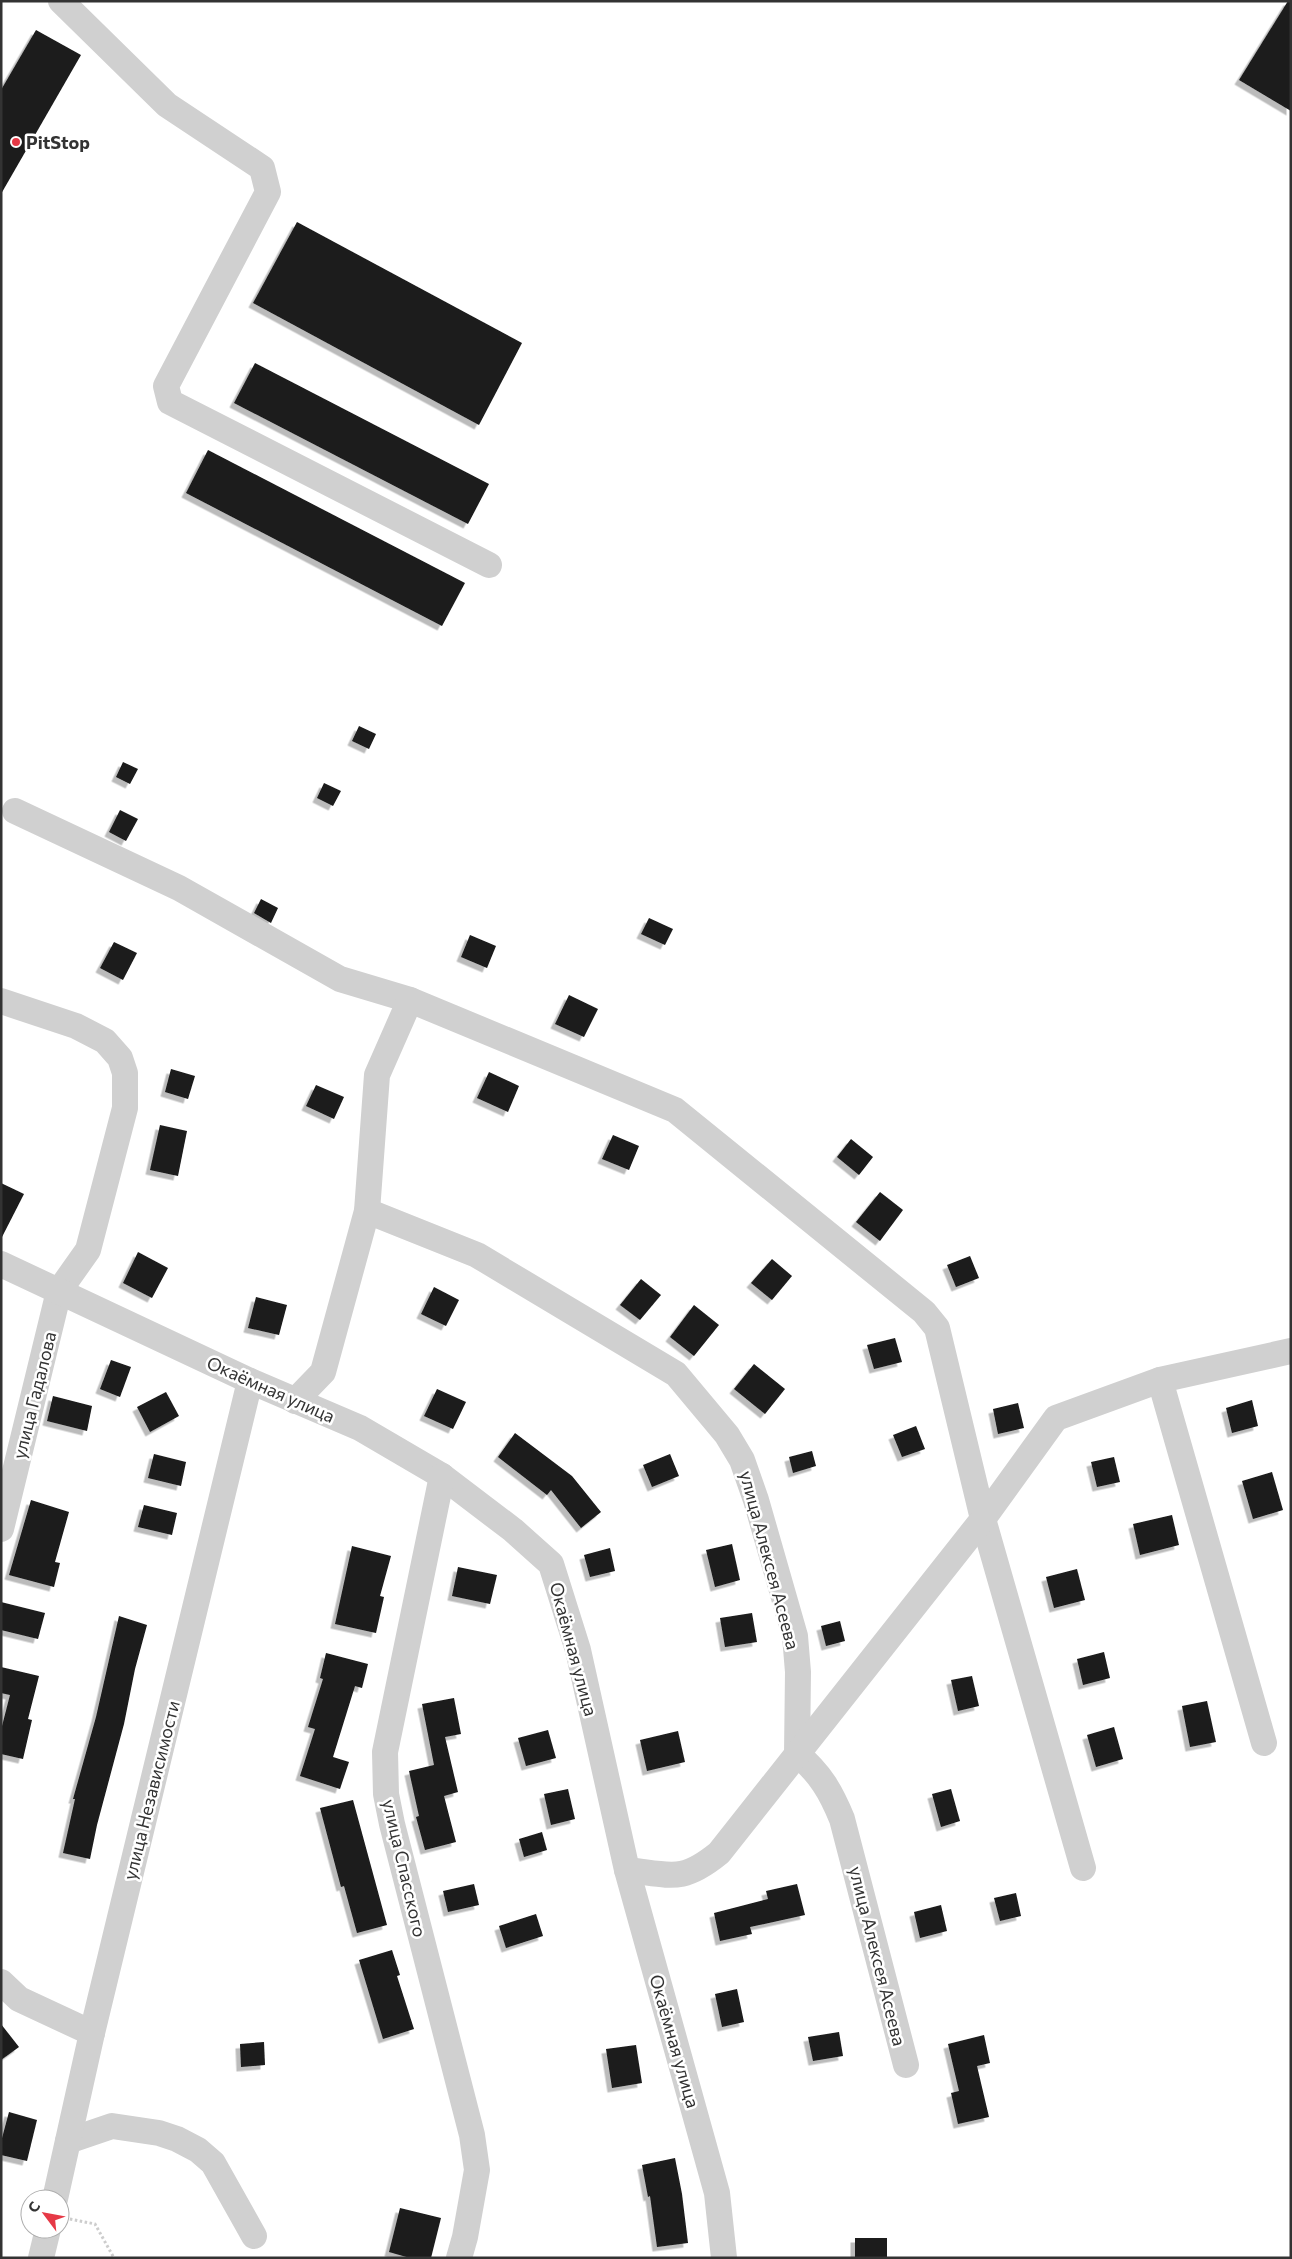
<svg xmlns="http://www.w3.org/2000/svg" width="1292" height="2259" font-family="Commissioner,sans-serif">
	<defs>
		<filter id="shadow"><feDropShadow dx="-4.5" dy="4.5" stdDeviation="0" flood-color="#0004"/></filter>
	</defs>
	<rect width="100%" height="100%" fill="#fff"/>
	<g fill="#1a1a1a" filter="url(#shadow)">
		<polygon points="1288,1 1291,1 1291,111 1239,80"/>
		<polygon points="36,30 81,55 1,194 1,90"/>
		<polygon points="297,222 522,343 479,425 253,303"/>
		<polygon points="255,363 489,484 468,524 234,403"/>
		<polygon points="208,450 465,583 442,626 186,493"/>
		<polygon points="359,726 376,734 369,749 352,741"/>
		<polygon points="123,762 138,769 130,784 116,777"/>
		<polygon points="324,783 341,791 333,806 317,798"/>
		<polygon points="120,810 138,819 126,841 109,832"/>
		<polygon points="261,899 278,908 271,923 254,913"/>
		<polygon points="649,918 673,929 665,945 641,934"/>
		<polygon points="470,935 496,946 487,968 461,957"/>
		<polygon points="114,942 137,953 123,980 100,968"/>
		<polygon points="569,995 598,1009 584,1037 555,1024"/>
		<polygon points="171,1069 195,1076 188,1099 165,1092"/>
		<polygon points="489,1072 519,1086 508,1112 477,1098"/>
		<polygon points="316,1085 344,1097 334,1119 306,1106"/>
		<polygon points="160,1125 187,1131 178,1176 150,1170"/>
		<polygon points="613,1135 639,1146 629,1170 602,1159"/>
		<polygon points="851,1139 873,1157 859,1175 837,1157"/>
		<polygon points="1,1183 24,1194 1,1239"/>
		<polygon points="880,1192 903,1210 880,1241 856,1222"/>
		<polygon points="138,1252 168,1268 152,1298 123,1283"/>
		<polygon points="970,1256 979,1278 956,1287 947,1265"/>
		<polygon points="772,1259 792,1276 772,1300 751,1283"/>
		<polygon points="641,1279 661,1295 640,1320 620,1305"/>
		<polygon points="434,1287 459,1300 446,1326 421,1314"/>
		<polygon points="256,1297 287,1305 279,1335 248,1328"/>
		<polygon points="694,1305 719,1325 694,1356 670,1337"/>
		<polygon points="895,1338 902,1362 874,1369 867,1345"/>
		<polygon points="111,1360 131,1367 120,1397 100,1389"/>
		<polygon points="754,1364 785,1389 765,1414 734,1389"/>
		<polygon points="437,1389 466,1402 453,1429 424,1416"/>
		<polygon points="166,1392 179,1416 150,1432 137,1407"/>
		<polygon points="53,1396 92,1406 87,1431 47,1421"/>
		<polygon points="1252,1400 1258,1426 1232,1433 1226,1408"/>
		<polygon points="1018,1403 1024,1428 998,1434 993,1409"/>
		<polygon points="916,1426 925,1449 902,1457 893,1435"/>
		<polygon points="515,1433 572,1476 601,1512 581,1528 551,1490 547,1495 498,1457"/>
		<polygon points="812,1451 816,1466 793,1473 789,1457"/>
		<polygon points="154,1454 186,1462 181,1486 148,1478"/>
		<polygon points="670,1454 679,1476 652,1487 643,1465"/>
		<polygon points="1114,1457 1120,1482 1097,1487 1091,1462"/>
		<polygon points="1272,1472 1283,1510 1253,1519 1242,1481"/>
		<polygon points="31,1500 69,1512 55,1562 60,1563 54,1587 9,1575"/>
		<polygon points="144,1505 177,1513 172,1535 138,1527"/>
		<polygon points="1172,1515 1179,1545 1140,1555 1133,1524"/>
		<polygon points="732,1544 740,1580 715,1587 706,1550"/>
		<polygon points="352,1546 391,1556 380,1596 384,1597 376,1633 335,1624"/>
		<polygon points="610,1548 615,1571 590,1577 584,1555"/>
		<polygon points="458,1567 497,1575 490,1604 452,1596"/>
		<polygon points="1077,1569 1085,1600 1054,1608 1046,1577"/>
		<polygon points="1,1602 45,1613 38,1639 1,1630"/>
		<polygon points="752,1613 757,1642 725,1647 720,1618"/>
		<polygon points="119,1616 147,1625 135,1669 124,1724 97,1825 90,1859 63,1853 75,1799 73,1799 96,1717"/>
		<polygon points="840,1621 845,1641 826,1646 821,1626"/>
		<polygon points="1104,1652 1110,1678 1083,1685 1077,1659"/>
		<polygon points="326,1653 368,1664 362,1688 355,1686 333,1757 349,1762 340,1789 300,1776 315,1729 308,1727 323,1679 320,1678"/>
		<polygon points="1,1667 39,1676 28,1719 32,1720 23,1759 1,1754 1,1730 10,1695 1,1693"/>
		<polygon points="972,1676 979,1706 958,1711 951,1680"/>
		<polygon points="454,1698 461,1734 445,1737 458,1792 444,1796 456,1842 425,1850 416,1817 419,1816 409,1771 434,1765 422,1704"/>
		<polygon points="1207,1701 1216,1742 1190,1747 1182,1706"/>
		<polygon points="1114,1727 1123,1759 1096,1767 1087,1735"/>
		<polygon points="548,1730 556,1758 526,1766 518,1738"/>
		<polygon points="678,1731 685,1762 647,1771 640,1740"/>
		<polygon points="568,1789 575,1819 551,1825 544,1794"/>
		<polygon points="951,1789 960,1821 941,1827 932,1794"/>
		<polygon points="353,1800 387,1925 357,1933 344,1886 341,1887 320,1808"/>
		<polygon points="542,1832 547,1850 524,1857 519,1839"/>
		<polygon points="474,1884 479,1905 448,1912 443,1891"/>
		<polygon points="797,1884 805,1915 750,1927 752,1934 720,1941 714,1913 768,1899 766,1891"/>
		<polygon points="1016,1893 1021,1916 1000,1921 994,1898"/>
		<polygon points="941,1905 947,1931 920,1938 914,1912"/>
		<polygon points="536,1914 543,1936 506,1948 499,1926"/>
		<polygon points="392,1950 400,1975 397,1976 414,2029 383,2039 359,1960"/>
		<polygon points="737,1989 744,2022 722,2027 715,1994"/>
		<polygon points="1,2024 19,2047 1,2060"/>
		<polygon points="839,2032 843,2056 813,2061 808,2037"/>
		<polygon points="984,2035 990,2063 977,2066 989,2117 958,2124 951,2093 959,2091 948,2044"/>
		<polygon points="264,2042 265,2065 241,2067 240,2044"/>
		<polygon points="636,2045 642,2083 612,2088 606,2049"/>
		<polygon points="9,2112 37,2120 27,2161 1,2155 1,2142"/>
		<polygon points="675,2158 682,2194 688,2243 657,2247 650,2196 648,2197 642,2165"/>
		<polygon points="400,2208 441,2218 431,2258 410,2258 389,2252"/>
		<rect x="855" y="2238" width="32" height="20"/>
	</g>
	<g fill="none" stroke-linecap="round" stroke-linejoin="round">
		<polyline stroke="#cdcdcd" stroke-width="3" stroke-dasharray="2.5 2.5" stroke-linecap="butt" points="65,2218 95,2224 114,2258"/>
		<g stroke="#d0d0d0" stroke-width="26">
			<polyline points="61,1 167,105 262,168 268,192 166,386 170,402 489,565"/>
			<polyline points="15,811 179,888 340,979 410,1000"/>
			<polyline points="1,1001 76,1026 105,1041 120,1058 125,1073 125,1108 88,1250 59,1291 1,1529"/>
			<path d="M367,1211L477,1255L676,1374L727,1435L742,1460L756,1500L795,1636L798,1672L797,1754C820,1773 831,1792 842,1819L906,2065"/>
			<polyline points="1,1264 250,1381 360,1428 442,1476 513,1530 551,1564 578,1650 627,1870 717,2193 724,2258"/>
			<polyline points="1160,1380 1264,1743"/>
			<polyline points="295,1401 323,1372 367,1211 377,1075 410,1000 675,1110 924,1312 937,1328 983,1519 1083,1868"/>
			<polyline points="442,1476 385,1752 386,1794 392,1824 472,2135 477,2170 465,2237 459,2258"/>
			<path d="M627,1870C672,1875 682,1883 719,1853L983,1519L1056,1418L1160,1380L1291,1351"/>
			<polyline points="1,1982 19,1999 92,2033"/>
			<polyline points="68,2141 112,2126 159,2133 177,2139 198,2150 213,2163 254,2236"/>
			<polyline points="55,2199 92,2033 250,1381"/>
			<polyline points="41,2258 48,2229"/>
		</g>
	</g>
	<circle fill="#e63946" stroke="#fff" stroke-width="2" cx="16" cy="142" r="5"/>
	<g text-anchor="middle" dominant-baseline="central" stroke-width="5" stroke-linejoin="round" paint-order="stroke">
		<g font-size="18" font-weight="bold" fill="#333" stroke="#fff" text-anchor="start">
			<text x="26" y="142">PitStop</text>
		</g>
		<g font-size="18" fill="#333" stroke="#fff">
			<text transform="translate(271 1389) rotate(24)">Окаёмная улица</text>
			<text transform="translate(34 1395) rotate(-76)">улица Гадалова</text>
			<text transform="translate(770 1560) rotate(75)">улица Алексея Асеева</text>
			<text transform="translate(574 1649) rotate(75)">Окаёмная улица</text>
			<text transform="translate(151 1790) rotate(-76)">улица Независимости</text>
			<text transform="translate(405 1868) rotate(77)">улица Спасского</text>
			<text transform="translate(878 1956) rotate(76)">улица Алексея Асеева</text>
			<text transform="translate(675 2041) rotate(74)">Окаёмная улица</text>
		</g>
	</g>
	<rect width="1292" height="2259" fill="none" stroke="#333333" stroke-width="5"/>
	<g transform="translate(45 2214) rotate(302)"><circle r="24" fill="#ffffff" stroke="#adadad"/>
	<path d="M0-4L9 19L0 12L-9 19Z" fill="#e63946"/>
	<text y="-8" font-size="14" font-weight="bold" text-anchor="middle" fill="#333333">С</text>
	</g>
</svg>
